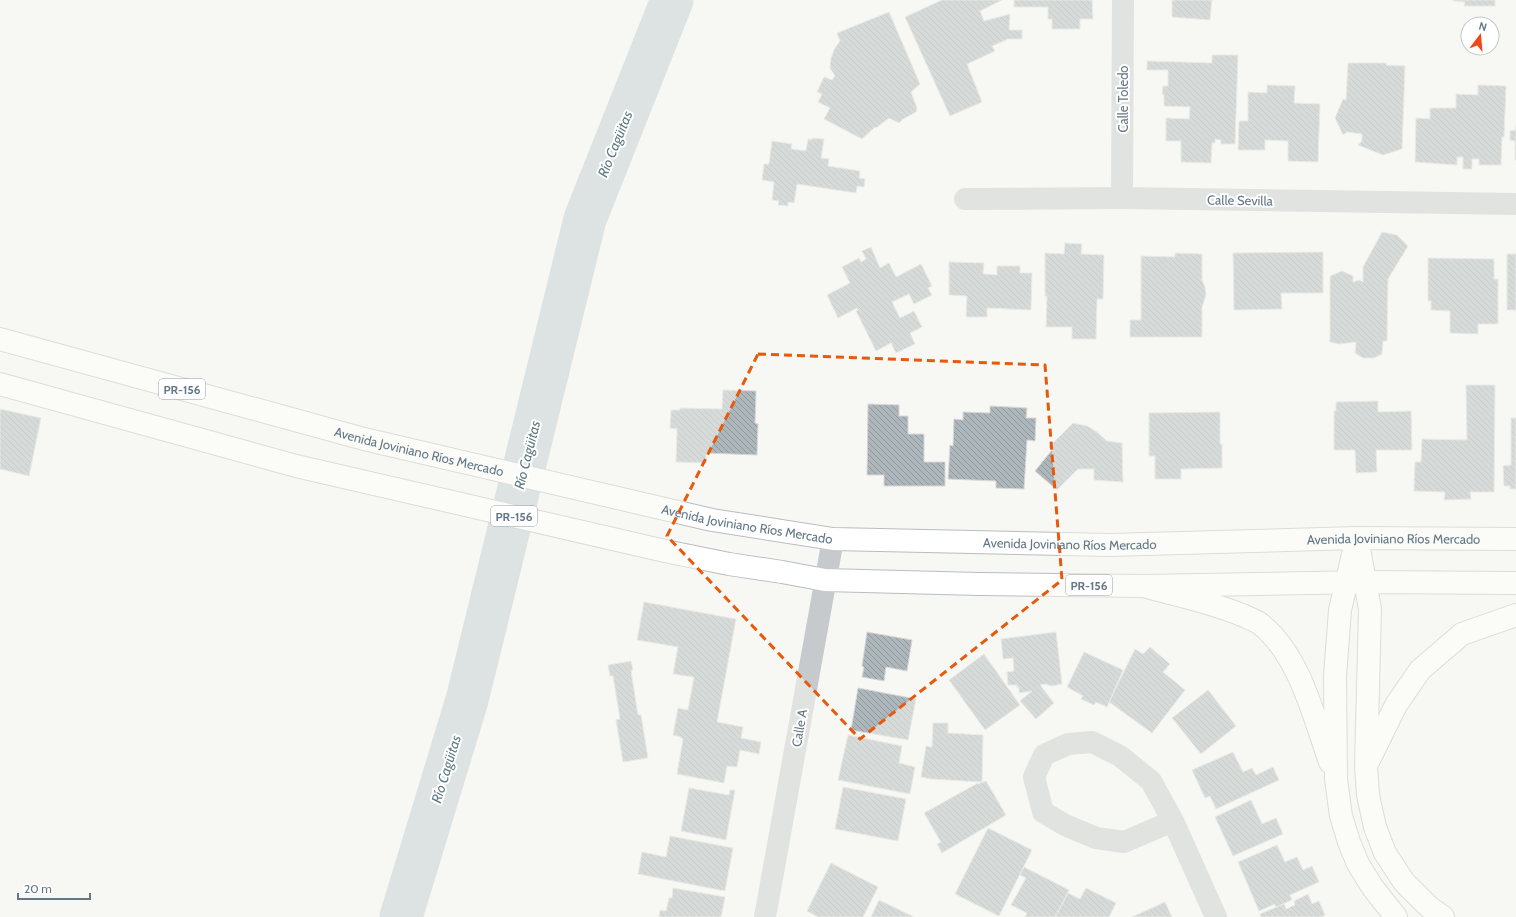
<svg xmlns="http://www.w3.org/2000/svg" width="1516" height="917" font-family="Cabin,sans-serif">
	<defs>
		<pattern id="building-back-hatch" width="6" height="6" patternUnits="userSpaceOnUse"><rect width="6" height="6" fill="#adb6bb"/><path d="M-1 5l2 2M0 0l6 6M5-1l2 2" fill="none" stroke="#90999e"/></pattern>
	</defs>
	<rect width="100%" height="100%" fill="#f7f7f3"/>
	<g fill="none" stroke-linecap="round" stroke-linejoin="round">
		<polyline stroke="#bdcace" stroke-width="43" points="401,917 467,700 585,219 672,0"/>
	</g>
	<g fill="url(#building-back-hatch)" stroke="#d9d8d6">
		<polygon points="942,0 1002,0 980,11 984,21 1010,14 1009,30 1022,30 1022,39 1008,39 992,46 995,51 967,64 982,102 950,116 905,17"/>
		<polygon points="1014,0 1092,0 1093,19 1080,19 1080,29 1052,29 1052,19 1048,19 1048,7 1014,7"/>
		<polygon points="1172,0 1212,0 1210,20 1172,17"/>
		<polygon points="1453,0 1495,0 1495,6 1464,6 1465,2 1453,1"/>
		<polygon points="889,12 920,84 911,92 917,108 916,112 903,119 899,123 889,118 876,128 875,127 862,139 824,119 830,108 818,102 822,94 817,92 824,77 832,80 835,76 830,68 831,58 835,48 840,41 837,33"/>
		<polygon points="1212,55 1238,55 1235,144 1221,144 1221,140 1215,139 1215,143 1212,143 1211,163 1181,162 1181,141 1166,141 1166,118 1189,119 1190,107 1164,106 1164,95 1162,94 1163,86 1168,86 1168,70 1147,70 1147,61 1212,63"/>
		<polygon points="1348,63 1386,63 1386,65 1405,66 1402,149 1383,155 1358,145 1362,141 1362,134 1347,132 1343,135 1335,118 1343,99 1346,100"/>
		<polygon points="1267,85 1295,86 1294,103 1320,104 1318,162 1288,161 1288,141 1265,140 1265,150 1238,150 1239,121 1248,121 1248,92 1267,93"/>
		<polygon points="1478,85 1506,86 1504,137 1502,137 1501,165 1479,165 1479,159 1472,159 1472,169 1463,169 1463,157 1457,157 1457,165 1415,162 1416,118 1430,119 1430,108 1456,108 1456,94 1478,95"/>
		<polygon points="1516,125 1516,160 1515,160 1515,141 1510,140 1510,131 1516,130"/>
		<polygon points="812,138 824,139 821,158 829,159 828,166 860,171 859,178 865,179 864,187 857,186 856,193 797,184 794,203 788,202 788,206 778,205 779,201 772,200 774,182 762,180 764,164 769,164 772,141 792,144 791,149 806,151 808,139 812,140"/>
		<polygon points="1382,232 1397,235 1408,246 1388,279 1387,341 1383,341 1382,354 1374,358 1363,358 1355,353 1356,342 1339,344 1330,342 1330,276 1342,271 1353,276 1353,282 1359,280 1363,282 1363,267"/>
		<polygon points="1065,243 1082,244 1081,254 1104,255 1103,299 1097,299 1096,339 1072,339 1072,327 1046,327 1047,296 1045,296 1045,253 1064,254"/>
		<polygon points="871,247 880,268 889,263 896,277 921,264 932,286 928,288 932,295 914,304 909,294 892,302 900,318 914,311 922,327 910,333 915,344 896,353 891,343 876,351 856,311 858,310 857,308 838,318 827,295 850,283 842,267 859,258 861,262 866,259 862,251"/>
		<polygon points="1323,252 1323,293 1281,293 1282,309 1234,310 1233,253"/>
		<polygon points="1175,253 1202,254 1202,280 1205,287 1206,295 1202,307 1202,337 1130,337 1130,320 1141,320 1141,256 1175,257"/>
		<rect x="1507" y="254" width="9" height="56"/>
		<polygon points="1428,258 1494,259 1494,279 1498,279 1498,324 1478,324 1478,334 1450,333 1450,311 1431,310 1431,301 1428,301"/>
		<polygon points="949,262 984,263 983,274 997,275 997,266 1020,266 1020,273 1032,273 1031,310 987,308 987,317 966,317 967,296 949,295"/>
		<polygon points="1466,385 1495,385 1494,492 1470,492 1471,499 1444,500 1445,492 1414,491 1415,462 1421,462 1422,439 1467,440"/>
		<polygon points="723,390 756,391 755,423 758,424 757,455 706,453 706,463 676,462 677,429 670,428 671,410 680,410 680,408 722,409"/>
		<polygon points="1378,401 1378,412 1411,411 1412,450 1376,450 1377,472 1356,473 1355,450 1334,450 1334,411 1336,411 1336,402"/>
		<polygon points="868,404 899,405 899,416 908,416 908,434 924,434 924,462 945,462 945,486 884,486 884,475 867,475"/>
		<polygon points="990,406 1027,408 1026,418 1036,418 1035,441 1027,440 1024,489 996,488 996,481 948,479 950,445 953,446 954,419 963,420 963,412 990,413"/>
		<polygon points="0,409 41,418 29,476 0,469"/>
		<polygon points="1220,412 1220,444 1222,444 1222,468 1181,469 1181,479 1155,479 1155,456 1149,456 1149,413"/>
		<polygon points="1511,418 1516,418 1516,489 1510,489 1510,486 1504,486 1503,466 1511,465"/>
		<polygon points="1073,423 1087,426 1097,432 1107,441 1122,443 1123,482 1094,480 1094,469 1078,469 1057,490 1035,471 1052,450 1049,447"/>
		<polygon points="644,602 736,619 717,722 743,727 741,738 761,742 759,754 740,750 737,767 727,766 724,783 677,774 683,739 681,738 681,737 673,735 678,708 688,710 694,677 673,674 678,647 637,640"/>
		<polygon points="867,632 912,640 907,671 886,667 884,681 862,677 864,667 862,666"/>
		<polygon points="1056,632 1062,684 1052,686 1045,684 1040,685 1054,703 1036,719 1020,701 1032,691 1019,693 1019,687 1017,688 1017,685 1008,685 1007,672 1014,671 1013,658 1003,659 1001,639"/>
		<polygon points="1150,647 1170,664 1163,672 1185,690 1152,733 1109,702 1135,649 1143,654"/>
		<polygon points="1084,652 1123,670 1107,707 1096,702 1094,705 1081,699 1083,696 1067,687"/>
		<polygon points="984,654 1020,705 985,730 949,680"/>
		<polygon points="631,661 633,670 631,671 638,715 641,715 648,758 623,762 616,720 620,719 613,676 610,676 608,665"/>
		<polygon points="858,688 916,699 908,740 851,730"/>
		<polygon points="1208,690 1236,726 1201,754 1172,718"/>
		<polygon points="933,723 948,723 948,733 983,735 982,782 931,779 921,777 926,746 932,747"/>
		<polygon points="848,735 902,746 899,763 915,767 910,794 838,780"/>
		<polygon points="1233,752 1243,772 1252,768 1256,775 1273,767 1279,780 1216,809 1210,796 1205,798 1192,770"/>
		<polygon points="986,781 1006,815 942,853 937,844 941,842 924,813 978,783 978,784"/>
		<polygon points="843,787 906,799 898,841 835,829"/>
		<polygon points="689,788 729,795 730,790 735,790 726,840 681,831"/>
		<polygon points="1251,800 1262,824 1276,818 1283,834 1233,856 1215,817"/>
		<polygon points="988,828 1032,850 999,916 955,894"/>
		<polygon points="670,836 733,848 725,891 638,874 642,852 666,857"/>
		<polygon points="1277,845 1285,862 1297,857 1303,870 1312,866 1319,882 1290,895 1292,900 1276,907 1275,904 1259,911 1238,862"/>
		<polygon points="831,863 878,887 863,917 818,917 807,911"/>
		<polygon points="1024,867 1069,890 1055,917 1025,917 1027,913 1011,905 1026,878 1020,875"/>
		<polygon points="673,888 725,897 721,917 659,917 660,910 666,911 669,898 672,898"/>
		<polygon points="1086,888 1116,903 1109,917 1055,917 1068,893 1080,899"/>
		<polygon points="1308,894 1312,904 1319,901 1325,915 1322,917 1261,917 1260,914 1284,904 1286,909 1295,905 1294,901"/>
		<polygon points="879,900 914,917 871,917"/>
		<polygon points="1165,902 1172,917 1132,917"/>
	</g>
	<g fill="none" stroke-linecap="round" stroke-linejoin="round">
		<defs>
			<g id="primary">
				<path id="s1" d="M0,339L364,439L712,520L833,539L1110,545L1357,538L1516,539"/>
				<polyline points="0,384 296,466 665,551 729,564 782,572 825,580 979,584 1143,586 1365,582 1516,583"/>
			</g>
			<g id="motorway">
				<polyline points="1357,538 1370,609 1366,765 1368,795 1375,827 1385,853 1404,882 1429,907 1443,917"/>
				<polyline points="1355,546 1340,610 1335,676 1336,779 1341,816 1349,842 1358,864 1373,888 1396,917"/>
				<path d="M1143,586C1176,595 1211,602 1242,615C1248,618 1254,620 1259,623C1299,653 1314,717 1330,762"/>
				<polyline points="1369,760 1396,705 1420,670 1462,634 1516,615"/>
			</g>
		</defs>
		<use href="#primary" stroke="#b9bdc1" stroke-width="24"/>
		<use href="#motorway" stroke="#b8bcbf" stroke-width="24"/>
		<g stroke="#c6cacd" stroke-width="22">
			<polyline points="1122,198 1123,0"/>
			<polyline points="965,199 1122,198 1516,204"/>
			<polygon points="1092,742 1120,756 1151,781 1173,821 1124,842 1096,838 1065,825 1043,812 1034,777 1044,755 1068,744"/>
			<polyline points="1173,821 1216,917"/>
			<polyline points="765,917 833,539"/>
		</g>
		<use href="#primary" stroke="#fff" stroke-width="22"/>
		<use href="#motorway" stroke="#fff" stroke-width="22"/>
	</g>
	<path d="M0 0H1516V917H0ZM758,354L1045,365L1062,580L860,739L667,536Z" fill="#f7f7f3" fill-opacity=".55" fill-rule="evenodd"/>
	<path fill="none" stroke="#e8590c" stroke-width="3" stroke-dasharray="8 5" stroke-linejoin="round" d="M758,354L1045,365L1062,580L860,739L667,536Z"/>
	<g text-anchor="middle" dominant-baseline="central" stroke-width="4" stroke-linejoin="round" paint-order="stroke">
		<g fill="#fff" stroke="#92a0ab" stroke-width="1">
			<rect x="159" y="379" width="46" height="20" rx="3"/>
			<rect x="491" y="506" width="46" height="20" rx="3"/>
			<rect x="1066" y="575" width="46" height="20" rx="3"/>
		</g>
		<g font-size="12" font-weight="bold" fill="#637887">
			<text x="182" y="389">PR-156</text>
			<text x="514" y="516">PR-156</text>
			<text x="1089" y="585">PR-156</text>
		</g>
		<g font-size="13" fill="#637887" stroke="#fff">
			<text transform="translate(1123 99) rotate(-90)">Calle Toledo</text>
			<text transform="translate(1240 200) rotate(1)">Calle Sevilla</text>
			<text stroke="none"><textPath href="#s1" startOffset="434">Avenida Joviniano Ríos Mercado</textPath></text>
			<text stroke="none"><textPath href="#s1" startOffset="770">Avenida Joviniano Ríos Mercado</textPath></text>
			<text stroke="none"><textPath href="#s1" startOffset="1418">Avenida Joviniano Ríos Mercado</textPath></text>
			<text stroke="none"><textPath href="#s1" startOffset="1094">Avenida Joviniano Ríos Mercado</textPath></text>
			<text transform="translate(799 728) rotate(-80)">Calle A</text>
		</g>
		<g font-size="14" font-style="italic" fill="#5f7b83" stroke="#fff">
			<text transform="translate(615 144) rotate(-68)">Río Cagüitas</text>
			<text transform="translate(527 455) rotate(-76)">Río Cagüitas</text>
			<text transform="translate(446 769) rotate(-73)">Río Cagüitas</text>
		</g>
	</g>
	<g transform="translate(1480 36) rotate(16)"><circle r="19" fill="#ffffff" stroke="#c1c9cf"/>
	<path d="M0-3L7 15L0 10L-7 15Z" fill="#f24618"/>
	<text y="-6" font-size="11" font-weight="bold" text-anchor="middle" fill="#637887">N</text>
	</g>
	<path d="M18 893v6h72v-6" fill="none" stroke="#637887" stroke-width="2"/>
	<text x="24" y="893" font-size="12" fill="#637887" stroke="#ffffff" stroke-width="3" paint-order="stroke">20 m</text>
</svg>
